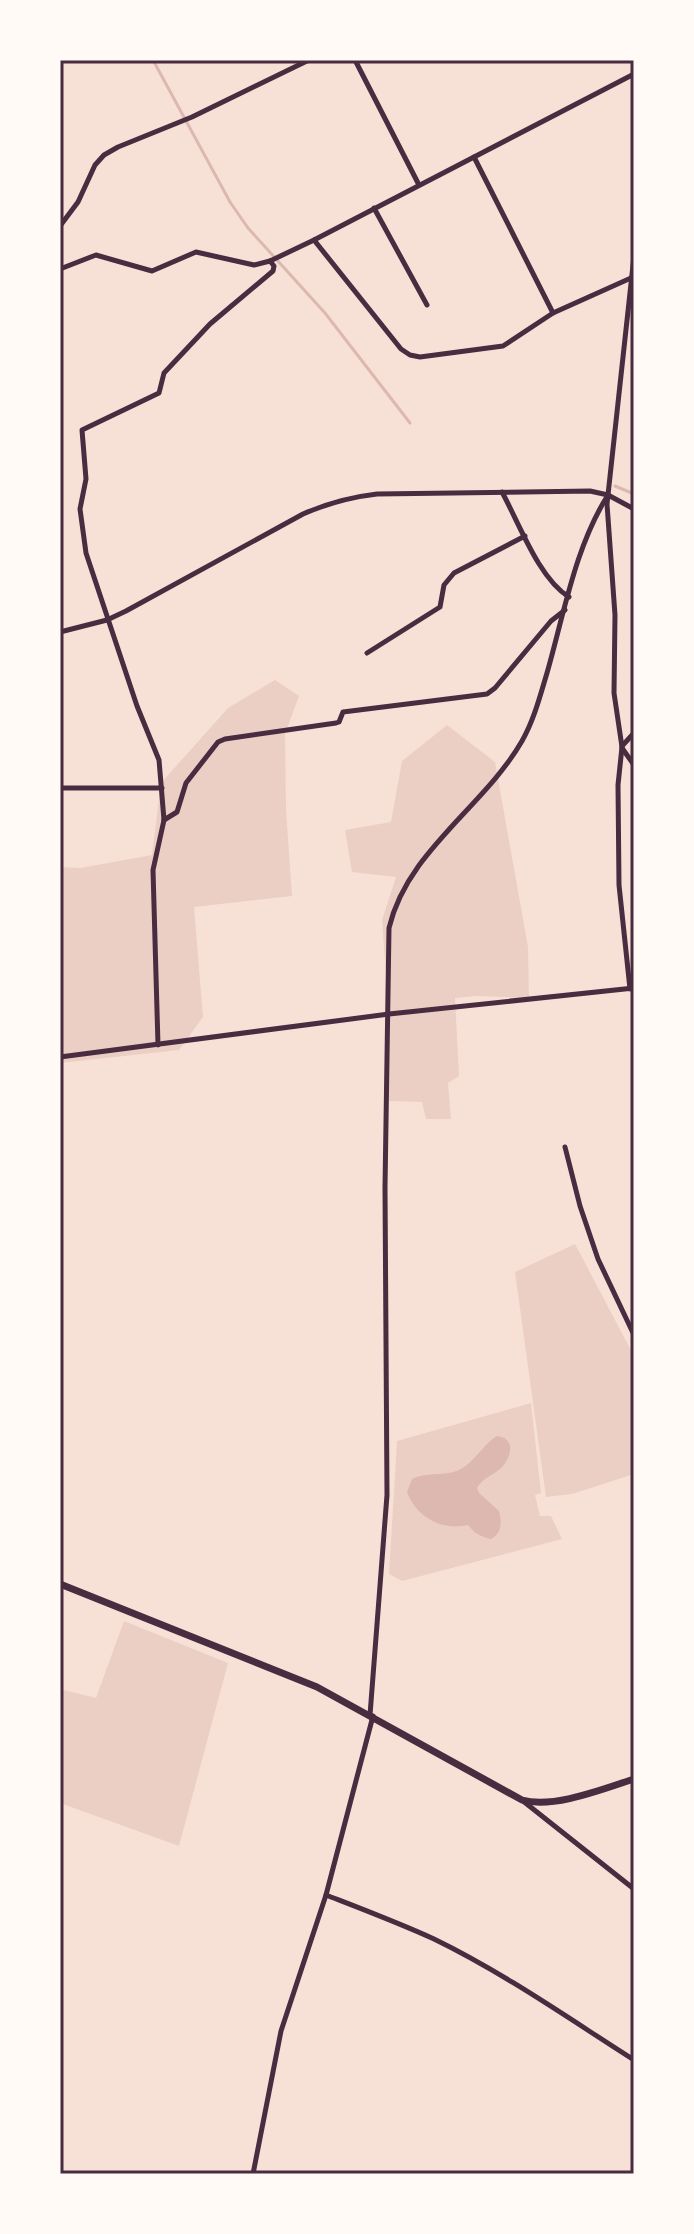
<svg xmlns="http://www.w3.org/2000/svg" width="694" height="2234" font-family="'Alegreya Sans',sans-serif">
	<rect width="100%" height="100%" fill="#f7e1d7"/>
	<g fill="#ebcfc5">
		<polygon points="275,680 299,696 285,734 286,809 292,896 194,907 203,1017 179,1050 60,1063 60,867 80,868 152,855 161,783 228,708"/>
		<polygon points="447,725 495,762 528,947 529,998 476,996 455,998 459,1076 448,1083 451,1119 426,1119 422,1102 389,1101 388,1091 390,1029 382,920 396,877 352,872 345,830 391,822 402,761"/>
		<polygon points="575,1244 634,1356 634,1474 572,1494 546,1497 515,1272"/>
		<polygon points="531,1403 541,1493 535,1495 540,1516 551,1516 562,1539 402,1581 389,1574 397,1441"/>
		<polygon points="124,1621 228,1663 179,1846 60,1803 60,1689 96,1698"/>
	</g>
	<path fill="#dcb8b0" d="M497,1436C515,1438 512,1455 503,1466C495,1475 483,1477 477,1488L479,1493L499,1511C502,1523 502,1533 491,1539C481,1537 474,1533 468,1525C442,1531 416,1517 407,1492L412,1479C426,1472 442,1476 457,1471C474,1464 482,1445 497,1436Z"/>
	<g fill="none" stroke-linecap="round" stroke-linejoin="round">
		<g stroke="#dcb8b0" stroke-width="3">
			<polyline points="153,60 230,202 248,228 325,313 410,423"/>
			<polyline points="615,486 634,494"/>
		</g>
		<g stroke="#4a2c40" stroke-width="5">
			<polyline points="355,60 419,185"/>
			<polyline points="474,157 553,313"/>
			<polyline points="374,208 427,305"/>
			<polyline points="60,226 78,202 95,165 104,155 118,147 192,117 309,60"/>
			<polyline points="314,240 401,349 410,355 420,357 503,346 553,313 631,278"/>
			<polyline points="60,269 96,255 152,271 196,252 254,265 270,261 314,240 634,74"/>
			<path d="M502,492C519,523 539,579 569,597"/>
			<path d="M60,632L107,620L126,611L303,514C328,503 351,497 377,494L590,491L608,495L634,509"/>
			<polyline points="367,653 440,607 444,585 454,573 525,536"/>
			<polyline points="622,746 634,733"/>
			<polyline points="622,748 634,765"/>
			<polyline points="60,788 162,788"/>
			<polyline points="164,820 177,812 186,783 218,742 225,739 336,723 339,722 343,712 487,694 495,688 551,621 565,610"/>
			<polyline points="630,989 619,885 618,785 622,747 614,693 615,615 607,504 634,256"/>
			<polyline points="158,1045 153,870 164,820 159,760 137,706 86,553 80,509 86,479 82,430 159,393 164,373 210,324 273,271 274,266 270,261"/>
			<polyline points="60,1057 389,1014 634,988"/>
			<polyline points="565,1147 580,1206 598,1259 634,1335"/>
			<path d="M370,1715L387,1495L385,1188L389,928C407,851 484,807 522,741C534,720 540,696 547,673C564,614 575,547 608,495"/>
			<polyline points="523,1801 634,1889"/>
			<path d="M326,1895C362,1909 399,1923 434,1939C504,1973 568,2018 634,2060"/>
			<polyline points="253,2174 281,2031 326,1895 373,1716"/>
		</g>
		<path stroke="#4a2c40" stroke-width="7" d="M60,1584L317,1687L522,1800C553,1809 603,1789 634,1779"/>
	</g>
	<rect width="694" height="2234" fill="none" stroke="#fffaf5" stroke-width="124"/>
	<rect x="62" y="62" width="570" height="2110" fill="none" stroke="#4a2c40" stroke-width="3"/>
</svg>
